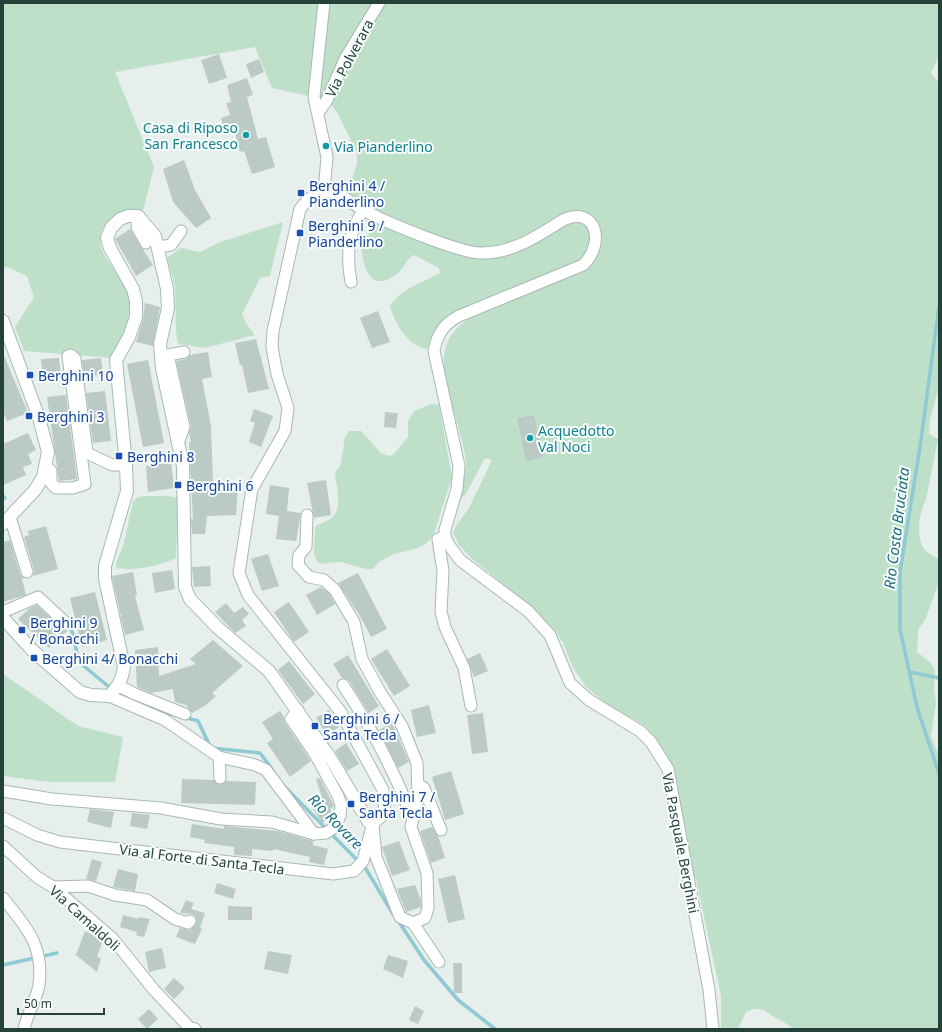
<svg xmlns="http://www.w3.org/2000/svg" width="942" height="1032" font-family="'Noto Sans',sans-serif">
	<rect width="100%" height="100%" fill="#e6efeb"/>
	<g fill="#bfe0c8">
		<path d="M3,3H939V56L931,73L939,83V387L930,419L929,434L938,439L926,500C919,512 915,538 925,550C928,554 935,557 939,559L938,585L925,620L918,630L917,652L931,663L935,671L934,687L936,704L931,736L939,756V1029H793C786,1022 782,1022 774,1017C761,1010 762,1005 746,1012L738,1029H721V996L696,879L692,875L677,782L666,753L646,727L633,718L616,712L586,687L572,666L563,643L555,630L529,605L471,558L459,545L453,533L456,526L469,508L492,460L485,458L466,494L459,500C461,489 467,473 466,461C458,399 406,335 495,308L590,266C602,254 599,238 596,223C586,222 566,217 556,219C545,221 538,233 528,238C509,247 487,248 467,247L372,211L348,192L357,164V153L337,112L327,100L272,88L255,47L115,72L154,167L143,211C129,212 109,214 103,228C90,258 130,276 130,303C130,321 120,342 112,358L24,351L15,327L34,297L27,276L7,267L3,268Z"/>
		<polygon points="283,222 270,276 260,278 242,314 247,325 255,335 205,348 178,344 176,331 175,286 167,258 181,248 200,252 220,242"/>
		<path d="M371,222H375C404,235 457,259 488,258C504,258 521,252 535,244C549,235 565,216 583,223C596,228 592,250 584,257C580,261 573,264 568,267L444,318L432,334L427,349C408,346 395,324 390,306C403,287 420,284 440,273L439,268L414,255C406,259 405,267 398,273C370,296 362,266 361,242L372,231L369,225Z"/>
		<path d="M432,404L439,405L452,477L434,534L428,542L418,548L394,554L379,562L373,569C359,570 350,562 336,562C329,562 326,565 318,563L314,553L315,527C320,523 325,522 330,519C344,510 336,486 335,473L341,464L345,437L349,431H361L382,454L390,456L394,454L408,437V421L414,411Z"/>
		<path d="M146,496H169L178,498L176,558C164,565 130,572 116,568V563L124,543L133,501L139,497Z"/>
		<polygon points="3,674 78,726 123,737 115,782 49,782 3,776"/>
	</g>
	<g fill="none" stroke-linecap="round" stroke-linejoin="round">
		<g stroke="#8ec9d4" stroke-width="3.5">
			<polyline points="939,306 920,447 900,572 900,629 917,707 939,774"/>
			<polyline points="3,496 5,498"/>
			<polyline points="71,627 79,662 109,687"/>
			<polyline points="910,672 939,678"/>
			<polyline points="132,698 149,707 171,714"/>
			<polyline points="184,717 198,721 211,748 260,753 272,769"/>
			<polyline points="282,784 366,869 393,914"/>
			<polyline points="397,919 424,960 458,1000 495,1029"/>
			<polyline points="3,965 57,953"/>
		</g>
	</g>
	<g fill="#bbcac4">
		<polygon points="219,54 227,78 209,84 201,60"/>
		<polygon points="259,59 264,72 251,78 246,64"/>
		<polygon points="247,78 253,95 247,97 258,139 266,137 275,167 252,174 244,151 240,152 234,130 225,133 221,118 230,115 226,103 231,102 227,85"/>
		<polygon points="184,160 195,190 211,218 196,228 173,202 163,169"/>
		<polygon points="130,229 153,265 136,276 115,239"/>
		<polygon points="145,303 160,307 153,346 136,342 143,319"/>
		<polygon points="378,311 390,342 372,348 360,318"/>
		<polygon points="256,339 269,389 248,393 242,365 240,365 235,343"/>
		<polygon points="208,352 212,377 202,379 211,426 213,484 238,486 236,515 207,516 205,534 192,534 191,519 193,519 189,442 191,442 189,434 191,426 176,361 186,359 190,355"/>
		<polygon points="3,353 28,413 7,421 3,412"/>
		<polygon points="59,358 61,378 43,380 41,359"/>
		<polygon points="101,358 103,375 84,376 82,360"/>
		<polygon points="148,360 164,443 143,447 127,364"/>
		<polygon points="105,391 111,441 93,443 86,393"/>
		<polygon points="66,395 77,479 59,481 47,397"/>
		<polygon points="254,409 273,416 261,447 249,442 255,423 250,421"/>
		<polygon points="385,412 398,413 396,428 384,427"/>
		<polygon points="534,415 543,457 526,461 517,418"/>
		<polygon points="28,433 36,450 28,454 32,464 23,467 26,475 3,485 3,444"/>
		<polygon points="171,462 174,488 148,492 146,466"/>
		<polygon points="326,480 331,515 314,518 307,483"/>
		<polygon points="270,485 289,488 287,511 301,513 296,541 276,539 279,516 266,514"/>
		<polygon points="46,526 58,569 33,576 34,570 24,537 29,535 28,531"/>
		<polygon points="10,540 20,574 24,578 22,579 26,595 3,602 3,542"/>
		<polygon points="268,554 279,586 262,591 251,559"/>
		<polygon points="210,566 211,586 194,587 192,567"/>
		<polygon points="172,570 175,589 155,593 152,573"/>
		<polygon points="133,572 137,595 135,596 144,630 125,635 112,576"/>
		<polygon points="358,573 387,629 371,637 360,616 338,583"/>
		<polygon points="321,587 330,594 335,604 317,615 306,595"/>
		<polygon points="95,592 107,640 82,647 70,598"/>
		<polygon points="289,602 309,632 294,642 274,612"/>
		<polygon points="226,603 234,613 243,607 249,614 242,620 246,626 235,633 215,612"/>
		<polygon points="37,605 61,628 68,630 49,648 18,619 30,608"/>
		<polygon points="213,640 243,666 212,693 216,696 206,705 192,713 186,705 175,702 173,689 151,693 137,687 135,650 158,647 159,676 196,664 190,659"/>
		<polygon points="387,649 410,686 394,696 371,659"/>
		<polygon points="480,653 488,671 474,677 467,659"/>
		<polygon points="348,655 379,706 369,713 349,681 342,678 333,664"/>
		<polygon points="289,661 315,694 303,704 278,670"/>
		<polygon points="429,705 436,733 417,737 411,710"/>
		<polygon points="329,710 339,727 327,735 316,718"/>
		<polygon points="280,711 284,717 285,723 311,761 290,777 267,743 273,739 262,722"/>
		<polygon points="483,713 488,752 472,754 467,715"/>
		<polygon points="392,723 409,762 398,768 379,730"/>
		<polygon points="346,743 359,764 347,771 335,751"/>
		<polygon points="451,771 464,814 445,820 432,777"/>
		<polygon points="320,778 334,806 330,809 333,815 322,823 312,807 323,800 316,779"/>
		<polygon points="182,779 214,780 220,785 226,781 256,782 255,805 181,803"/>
		<polygon points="90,809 114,812 111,828 87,822"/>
		<polygon points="132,813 150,815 147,829 130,826"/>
		<polygon points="192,824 224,829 224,826 278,831 313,841 313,845 328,849 324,865 309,862 310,857 273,849 273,851 252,849 252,856 234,855 234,847 204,843 205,840 190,837"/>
		<polygon points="432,827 438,836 445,858 431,863 420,831"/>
		<polygon points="399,841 410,870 392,876 382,847"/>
		<polygon points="92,859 102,862 96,881 86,879"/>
		<polygon points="118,869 138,874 135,891 113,887"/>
		<polygon points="455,875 465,919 448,923 438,879"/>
		<polygon points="217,883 236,889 233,899 214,893"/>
		<polygon points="415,885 421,900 421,907 406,912 397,889"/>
		<polygon points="186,900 194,903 191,909 205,913 200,928 202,929 195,944 176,937 180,928 190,930 197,922 195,916 192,914 180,913"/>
		<polygon points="228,906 252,907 252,920 228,920"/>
		<polygon points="123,915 139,919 139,917 150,919 144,937 136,935 137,932 120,927"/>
		<polygon points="85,931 103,940 97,957 101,958 97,972 76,955"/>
		<polygon points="162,948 166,968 149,972 145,952"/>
		<polygon points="268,951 292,955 288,974 264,969"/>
		<polygon points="388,955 408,961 403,978 383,969"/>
		<polygon points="453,963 462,963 462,993 454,993"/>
		<polygon points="174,978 185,988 174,999 164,989"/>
		<polygon points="415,1006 424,1011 418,1024 409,1020"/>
		<polygon points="149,1009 158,1019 147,1029 138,1019"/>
	</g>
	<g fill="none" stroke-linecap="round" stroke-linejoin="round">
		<defs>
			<g id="street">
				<polyline points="324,3 314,97 327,157 324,192"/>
				<polyline points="318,113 327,100 346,57 379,3"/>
				<polyline points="138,216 137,227 146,243"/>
				<polyline points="159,247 171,245 181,231"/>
				<path d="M351,282C346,254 348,235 363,210"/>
				<polyline points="179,441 184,427 168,355 184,352"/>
				<polyline points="46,466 51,471 51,483 56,488 73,488 85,484 68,356 71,355 75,359 87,453 112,465 126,465"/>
				<polyline points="307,515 306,547 299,555 298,565 309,577 324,580 335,590 354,622 362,659 380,692 402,726 417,763 418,796 411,827 427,873 428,908 425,918 413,923 400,917 376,857 373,824"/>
				<polyline points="10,517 27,572"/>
				<polyline points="445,537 438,539 443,571 441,612 445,627 464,668 471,706"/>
				<polyline points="3,612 38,597 66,623"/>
				<path d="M343,685C371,727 394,770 412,817"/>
				<polyline points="119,686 135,694 185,714"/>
				<polyline points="109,696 165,720 219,757 255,765 266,770 314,834"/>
				<polyline points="219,757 220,778"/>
				<polyline points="418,784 424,788 441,830"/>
				<polyline points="3,791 52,799 161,808 221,819 272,822 314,834 326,833 335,827 340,816 341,805 338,796 315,754 291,719 298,710"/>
				<polyline points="3,818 37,835 60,842 333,874 354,871 363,861 371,830"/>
				<path d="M373,824L385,813L383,790L340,711L248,595L239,573L252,489L285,431L288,408L277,374L272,347L273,331L300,209C307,199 316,191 330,192C341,193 352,204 362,209C382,221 462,254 482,253C513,253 538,236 563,220C596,205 606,243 583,265L459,316C444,324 437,334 434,351L459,466L457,489L445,530V537L449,545L460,560L528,611L550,635L570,683L589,700L640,731L651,742L668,769L709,990L713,1029"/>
				<polyline points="3,846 37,877 53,887 113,939 154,990 189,1027 195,1029"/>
				<polyline points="53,887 88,886 115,895 147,900 175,919 188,923 190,921"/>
				<path d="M3,898C26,927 44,945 39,985C37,998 27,1014 24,1029"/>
				<polyline points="413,923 439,962"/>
			</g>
			<g id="secondary">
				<polyline points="3,321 39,418 48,452 43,477 35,490 3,524"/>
				<path d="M3,618L32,650L80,692L91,695L109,696C118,687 122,680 124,667L105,579V566L127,491L126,465L116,360L129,337L136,317V301L133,289L110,248L107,238L111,228L120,219L128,216H138L155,236L167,289L168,308L160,344L162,368L183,466L185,587L190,599L218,628L269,671L331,759L368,821L373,824"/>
			</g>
		</defs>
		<use href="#street" stroke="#a8b8b2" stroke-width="13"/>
		<use href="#secondary" stroke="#a4bbb3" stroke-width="14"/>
		<use href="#street" stroke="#fff" stroke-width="11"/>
		<use href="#secondary" stroke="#fff" stroke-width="12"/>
	</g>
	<g fill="#0f9aa8" stroke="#f7fbf9" stroke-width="1.5">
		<circle cx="246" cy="135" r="4"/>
		<circle cx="326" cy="146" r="4"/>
		<circle cx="530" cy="438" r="4"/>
	</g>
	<g fill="#1a4fb4" stroke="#f7fbf9" stroke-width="1.5">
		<rect x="297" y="189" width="8" height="8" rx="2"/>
		<rect x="296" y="229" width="8" height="8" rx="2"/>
		<rect x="26" y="371" width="8" height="8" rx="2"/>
		<rect x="25" y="412" width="8" height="8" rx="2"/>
		<rect x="115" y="452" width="8" height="8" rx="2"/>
		<rect x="174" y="481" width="8" height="8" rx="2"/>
		<rect x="18" y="626" width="8" height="8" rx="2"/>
		<rect x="30" y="654" width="8" height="8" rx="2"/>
		<rect x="311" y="722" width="8" height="8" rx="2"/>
		<rect x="347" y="800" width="8" height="8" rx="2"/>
	</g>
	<g text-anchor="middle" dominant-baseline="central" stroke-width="4" stroke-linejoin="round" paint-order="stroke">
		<g font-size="14" fill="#24423a" stroke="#f7fbf9">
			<text transform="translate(349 58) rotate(-62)">Via Polverara</text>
			<text transform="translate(681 843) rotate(79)">Via Pasquale Berghini</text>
			<text transform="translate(202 859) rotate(7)">Via al Forte di Santa Tecla</text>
			<text transform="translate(85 918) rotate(42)">Via Camaldoli</text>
		</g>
		<g font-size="14" fill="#0d838f" stroke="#f7fbf9" text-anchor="start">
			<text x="238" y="127" text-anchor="end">Casa di Riposo<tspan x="238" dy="16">San Francesco</tspan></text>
			<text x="334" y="146">Via Pianderlino</text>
			<text x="538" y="430">Acquedotto<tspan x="538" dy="16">Val Noci</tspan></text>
		</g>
		<g font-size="14" fill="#164399" stroke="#f7fbf9" text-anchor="start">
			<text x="309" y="185">Berghini 4 /<tspan x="309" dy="16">Pianderlino</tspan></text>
			<text x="308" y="225">Berghini 9 /<tspan x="308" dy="16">Pianderlino</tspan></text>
			<text x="38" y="375">Berghini 10</text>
			<text x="37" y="416">Berghini 3</text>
			<text x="127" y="456">Berghini 8</text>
			<text x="186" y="485">Berghini 6</text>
			<text x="30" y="622">Berghini 9<tspan x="30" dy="16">/ Bonacchi</tspan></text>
			<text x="42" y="658">Berghini 4/ Bonacchi</text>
			<text x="323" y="718">Berghini 6 /<tspan x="323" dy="16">Santa Tecla</tspan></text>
			<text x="359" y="796">Berghini 7 /<tspan x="359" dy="16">Santa Tecla</tspan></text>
		</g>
		<g font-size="15" font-style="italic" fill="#1c6f80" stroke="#f7fbf9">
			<text transform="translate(896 528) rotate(-83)">Rio Costa Bruciata</text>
			<text transform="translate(336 821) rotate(46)">Rio Rovare</text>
		</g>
	</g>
	<rect width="942" height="1032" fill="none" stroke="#24423a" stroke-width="8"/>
	<path d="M18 1008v6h86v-6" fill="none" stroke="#24423a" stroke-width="2"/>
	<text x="24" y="1008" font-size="12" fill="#24423a" stroke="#f7fbf9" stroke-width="3" paint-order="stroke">50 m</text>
</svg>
